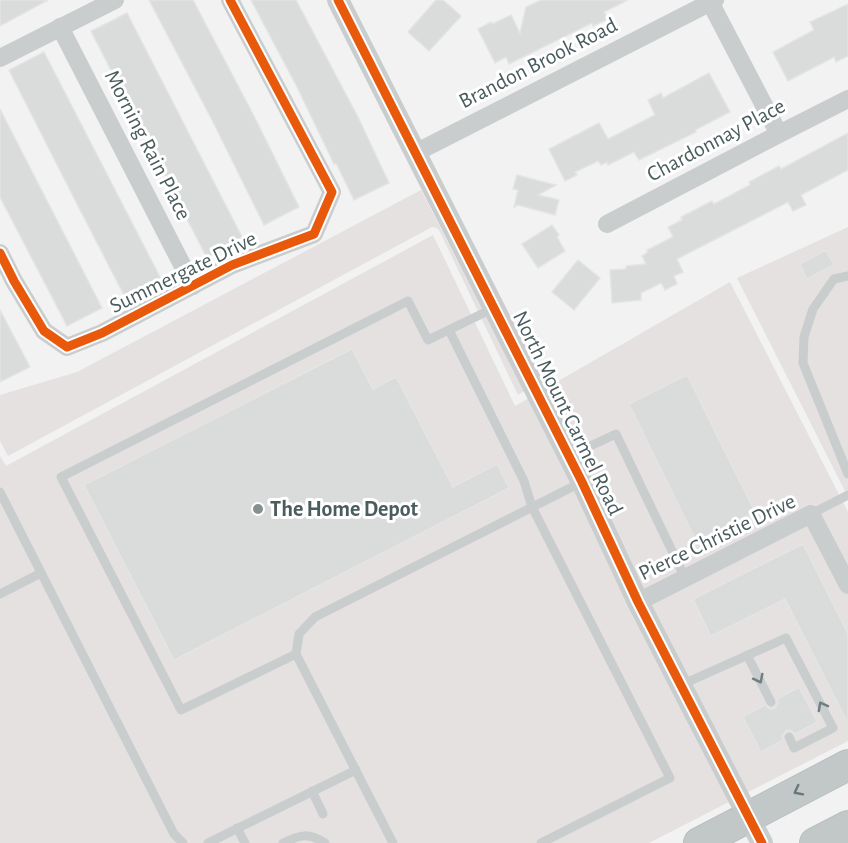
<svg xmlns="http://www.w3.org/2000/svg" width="848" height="843" font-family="'Alegreya Sans',sans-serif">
	<rect width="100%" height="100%" fill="#f2f2f2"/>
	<g fill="#e5e1e1">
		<polygon points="421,190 518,379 526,390 518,395 440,232 437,228 432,227 8,456 0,441 0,395 77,372"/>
		<polygon points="848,227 848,497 737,278"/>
		<polygon points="433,235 515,406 730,282 848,512 848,741 649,843 0,843 0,456 6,466"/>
	</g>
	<g fill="#dadbdb" stroke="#e3e4e4" stroke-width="1.5">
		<polygon points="0,0 48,0 0,26"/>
		<polygon points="149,0 193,0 253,114 299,207 264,225 212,120"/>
		<polygon points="251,0 296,0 358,117 389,183 354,200 336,163 334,164 297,87"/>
		<polygon points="436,0 443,0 461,16 429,51 408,32"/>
		<polygon points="541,0 628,0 604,12 608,19 593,26 592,23 509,64 506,57 495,63 478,29 491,22 492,24 511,15 520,33 526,7"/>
		<polygon points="848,4 848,56 836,62 834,57 788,81 773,52 814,30 810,22"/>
		<polygon points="127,13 243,239 207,258 91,31"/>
		<polygon points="44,52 161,279 125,297 77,204 9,70"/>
		<polygon points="709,73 730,112 695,130 696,132 639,160 634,152 608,165 607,162 601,165 598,161 575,172 577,175 565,181 549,149 599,123 608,139 655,115 648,100 661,93 663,98"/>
		<polygon points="0,109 102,308 67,326 0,197"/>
		<polygon points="848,133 848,170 801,195 806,205 793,211 788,202 677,259 683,272 674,276 677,284 665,290 661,283 641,293 641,300 612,303 610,270 626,269 626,266 646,264 642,256 648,252 647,250 673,237 668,227 682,220 681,217 712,201 714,204 750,185 749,182 779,166 781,169"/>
		<polygon points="517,175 556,185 538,195 559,200 555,215 518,205 514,207 518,190 513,189"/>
		<polygon points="552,225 559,235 557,237 565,251 538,268 522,244"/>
		<polygon points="826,250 834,265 807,279 800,264"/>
		<polygon points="578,260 600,278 574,310 552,292"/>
		<polygon points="0,310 30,367 0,382"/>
		<polygon points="352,349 373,389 396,377 453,487 497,464 509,488 174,660 84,485"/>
		<polygon points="687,375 755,512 696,541 629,404"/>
		<polygon points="803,544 848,634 848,724 785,599 711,636 693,599"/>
		<polygon points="799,687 817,722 795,734 790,730 786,731 782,736 783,740 761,752 743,717 765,705 770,709 775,708 778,703 777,699"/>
	</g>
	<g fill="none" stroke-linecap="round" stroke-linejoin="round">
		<defs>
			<g id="trunk">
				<polyline points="699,843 848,765"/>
				<polyline points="815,843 848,826"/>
			</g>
		</defs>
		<use href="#trunk" stroke="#b7bfc0" stroke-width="32"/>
		<g stroke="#c9cdcd" stroke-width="9">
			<polyline points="848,276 834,279 813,309 804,337 803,363 848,474"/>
			<polyline points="449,330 524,481 532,507 670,778 541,843"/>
			<polyline points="569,456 616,434 685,578"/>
			<polyline points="0,492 174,834 183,843"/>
			<polyline points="811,514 848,495"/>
			<polyline points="0,594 41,573"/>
			<polyline points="296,654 181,710 61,477 408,301 428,340 494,308"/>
			<polyline points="747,655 771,702"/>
			<polyline points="681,685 786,638 833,728 794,748 789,737"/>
			<polyline points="312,791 323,814"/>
			<polyline points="237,828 245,843"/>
			<polyline points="208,843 356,770"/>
			<path d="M283,843C300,835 308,832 325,843"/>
			<polyline points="393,843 296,654 299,634 315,617 582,482"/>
		</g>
		<g stroke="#c9cdcd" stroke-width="18">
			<polyline points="709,0 779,134"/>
			<polyline points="60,27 193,286"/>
			<polyline points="0,58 115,0"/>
			<polyline points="415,153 715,0"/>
			<polyline points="607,224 779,134 848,99"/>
			<polyline points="0,253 14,281 44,331 67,347 102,333 232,265 314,234 332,192 230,0"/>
			<polyline points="638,602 811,514 848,585"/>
		</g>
		<polyline stroke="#c9cdcd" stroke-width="22" points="338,0 582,482 638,602 762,843"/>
		<use href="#trunk" stroke="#c2c8c8" stroke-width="30"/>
		<defs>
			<g id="cycleway">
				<polyline points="338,0 582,482 638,602 762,843"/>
				<polyline points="0,253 14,281 44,331 67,347 102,333 232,265 314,234 332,192 230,0"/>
			</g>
		</defs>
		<use href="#cycleway" stroke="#fff" stroke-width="13"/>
		<use href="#cycleway" stroke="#e8590c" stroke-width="9"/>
	</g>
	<defs><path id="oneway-chevron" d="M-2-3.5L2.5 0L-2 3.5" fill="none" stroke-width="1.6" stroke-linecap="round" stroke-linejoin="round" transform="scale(1.5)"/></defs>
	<g stroke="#707e7f">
		<use href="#oneway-chevron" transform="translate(759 679) rotate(63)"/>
		<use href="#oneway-chevron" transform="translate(822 706) rotate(-118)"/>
	</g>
	<use stroke="#687778" href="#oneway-chevron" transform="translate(798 791) rotate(153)"/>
	<circle fill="#859091" stroke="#fff" stroke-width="2" cx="258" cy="509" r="6"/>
	<g text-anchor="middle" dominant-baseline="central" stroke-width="6" stroke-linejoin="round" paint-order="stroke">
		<g font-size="22" fill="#4a5c5d" stroke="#fff">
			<text transform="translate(538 63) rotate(-27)">Brandon Brook Road</text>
			<text transform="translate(716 140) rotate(-28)">Chardonnay Place</text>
			<text transform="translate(148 145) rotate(63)">Morning Rain Place</text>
			<text transform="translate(183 272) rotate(-26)">Summergate Drive</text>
			<text transform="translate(568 413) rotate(64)">North Mount Carmel Road</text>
			<text transform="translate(717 537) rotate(-26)">Pierce Christie Drive</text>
		</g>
		<g font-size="22" font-weight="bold" fill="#4a5c5d" stroke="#fff" text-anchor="start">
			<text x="270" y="509">The Home Depot</text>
		</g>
	</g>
</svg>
